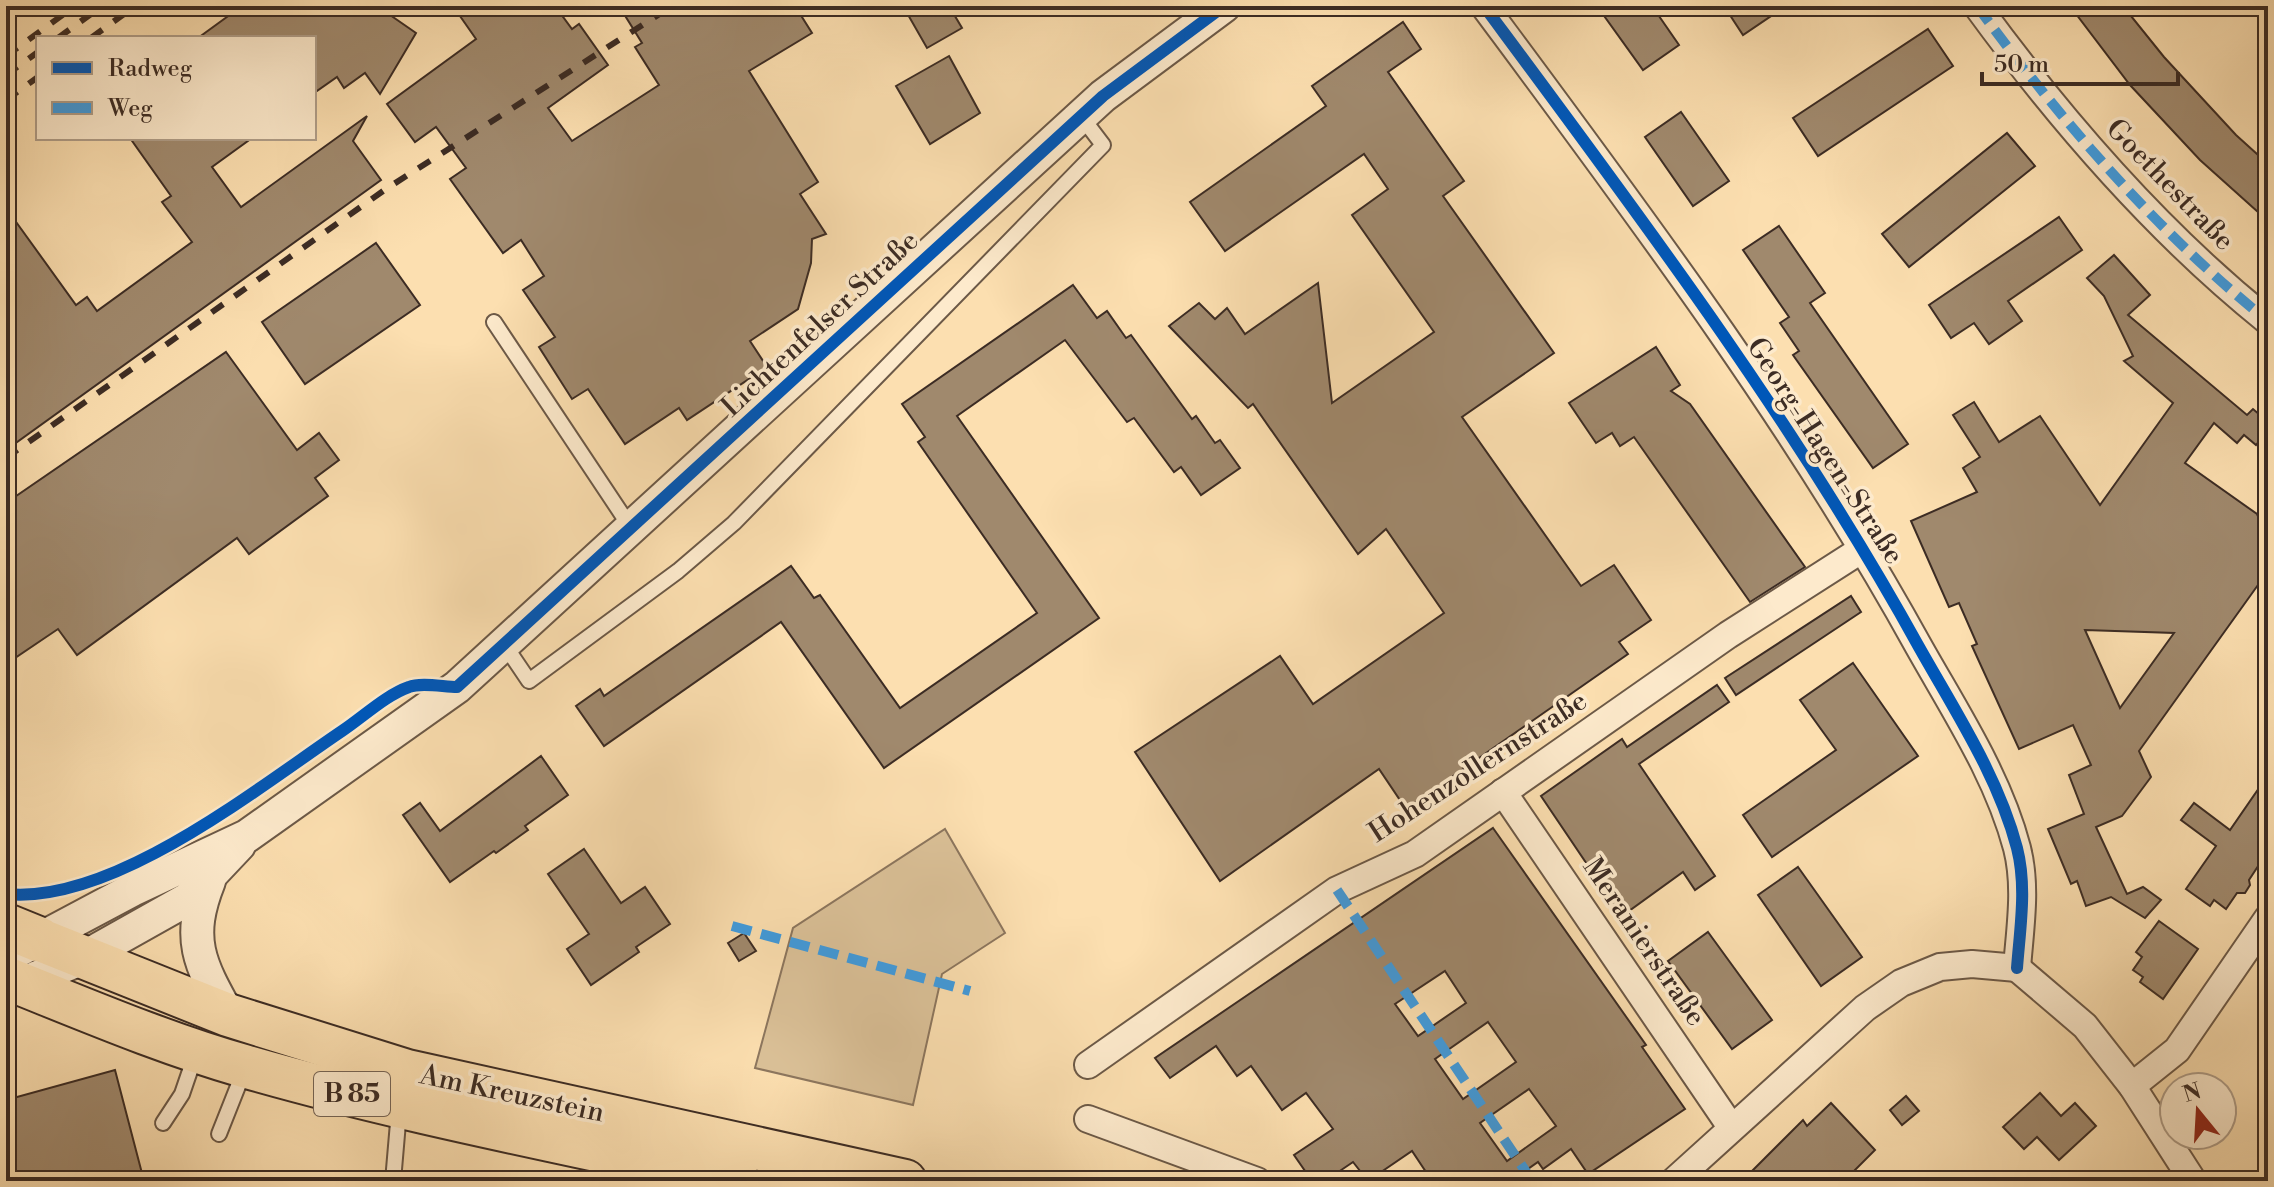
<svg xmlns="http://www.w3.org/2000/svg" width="2274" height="1187" font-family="'Libre Bodoni',serif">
	<rect width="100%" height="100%" fill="#fcdfb0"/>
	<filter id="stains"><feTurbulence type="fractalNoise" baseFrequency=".0025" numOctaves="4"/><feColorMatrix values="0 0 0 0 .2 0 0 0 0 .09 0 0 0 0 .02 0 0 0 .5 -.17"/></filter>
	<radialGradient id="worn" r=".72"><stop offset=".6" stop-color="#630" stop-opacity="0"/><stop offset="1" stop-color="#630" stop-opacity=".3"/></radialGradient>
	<polygon fill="#dbc198" stroke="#8c765e" stroke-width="2" points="945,829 1005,933 942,974 913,1105 755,1068 793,928"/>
	<g fill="#a0896d" stroke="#3c2c24" stroke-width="2" fill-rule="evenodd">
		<polygon points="242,6 377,6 416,33 380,94 365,73 344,88 337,77 314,93 314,38 198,38"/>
		<polygon points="453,6 555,6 572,29 579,24 608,65 548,108 572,141 659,85 635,47 642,43 619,6 795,6 812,33 749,71 818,182 800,194 826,234 812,239 811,263 798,309 750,341 767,367 687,420 679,408 625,444 588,389 572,399 539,347 555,337 523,290 544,276 521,240 503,253 450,179 466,168 436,127 415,142 387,104 476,39"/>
		<polygon points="903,6 949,6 962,28 927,48"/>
		<polygon points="1597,6 1652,6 1679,45 1643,70"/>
		<polygon points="1724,6 1786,6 1743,35"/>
		<polygon points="2070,6 2123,6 2164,57 2236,135 2268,164 2268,221 2200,160 2130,85"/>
		<polygon points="1403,22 1421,49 1388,72 1464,181 1443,196 1554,353 1462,417 1581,586 1614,565 1651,620 1619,642 1628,654 1406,809 1379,769 1220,881 1135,752 1280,656 1313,704 1444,613 1386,529 1358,554 1253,404 1248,408 1169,326 1199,303 1215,319 1227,308 1245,334 1318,283 1332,403 1434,332 1352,215 1388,189 1364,154 1225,251 1190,202 1326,106 1312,86"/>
		<polygon points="1928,29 1953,66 1818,156 1793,118"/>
		<polygon points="949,56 980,113 930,144 896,86"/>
		<polygon points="1681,112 1729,181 1693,206 1645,137"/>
		<polygon points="367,116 353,141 381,180 6,450 6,208 76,305 87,297 97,311 192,242 162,202 171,196 130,138 252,138 212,167 241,207"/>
		<polygon points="2007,133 2035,166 1909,267 1882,234"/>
		<polygon points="2059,217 2082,250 2008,301 2022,321 1989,344 1974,323 1951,338 1929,305"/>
		<polygon points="1779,226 1825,293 1810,303 1908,444 1873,468 1793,355 1799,351 1780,323 1789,317 1743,250"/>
		<polygon points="376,243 420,305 305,384 262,322"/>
		<path d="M2114,255L2150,295L2128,315L2247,415L2253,409L2268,422V430L2256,445L2244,435L2237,443L2214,423L2185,463L2257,514L2261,523L2268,520V571L2139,751L2151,777L2122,816L2096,827L2127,894L2143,887L2161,900L2145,918L2111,897L2086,906L2077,881L2071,884L2048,829L2084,814L2069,775L2091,765L2073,725L2019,749L1972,646L1977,644L1959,603L1949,607L1911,521L1977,492L1963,468L1980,457L1953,415L1974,402L1999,442L2040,416L2100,505L2173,403L2124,361L2133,356L2104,296L2087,278ZM2085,630L2174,633L2120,708Z"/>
		<polygon points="1073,285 1097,318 1107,311 1126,338 1131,335 1192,419 1196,416 1215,443 1220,440 1240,468 1201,495 1181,467 1174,472 1134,418 1127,422 1065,340 957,416 1099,618 884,768 781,622 604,746 576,706 600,689 604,696 791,566 814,598 820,595 900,708 1037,613 918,442 925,437 902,404"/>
		<polygon points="1656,347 1680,385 1671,391 1690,404 1805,567 1750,602 1634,437 1620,446 1612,433 1596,443 1569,403"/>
		<polygon points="226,352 297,450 319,433 339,460 315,478 328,496 249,554 237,538 77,655 58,629 6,664 6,503"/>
		<polygon points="1851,596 1861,612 1736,695 1725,678"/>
		<polygon points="1853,663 1918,756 1772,857 1743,815 1836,750 1800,700"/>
		<polygon points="1717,685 1729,702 1639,764 1715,876 1695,890 1683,872 1622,916 1541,796 1622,739 1627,747"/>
		<polygon points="541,756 568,795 525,826 528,830 496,853 494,851 450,882 403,815 420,803 440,831"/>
		<polygon points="2268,775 2268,851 2249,880 2250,885 2245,893 2237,893 2226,909 2214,900 2210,906 2186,889 2216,846 2181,820 2194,803 2230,830"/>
		<path d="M1493,828L1646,1045L1642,1047L1685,1109L1588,1174L1571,1149L1543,1169L1538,1162L1518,1176L1521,1181H1432L1412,1151L1368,1181L1353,1162L1325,1181H1312L1294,1155L1333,1129L1306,1093L1282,1110L1251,1066L1237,1076L1216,1046L1170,1078L1155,1058ZM1445,971L1466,1003L1418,1036L1395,1004ZM1488,1022L1516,1062L1463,1099L1435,1059ZM1529,1089L1556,1126L1507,1161L1480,1123Z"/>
		<polygon points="584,849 621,903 645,887 670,924 636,947 639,952 591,985 567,949 589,934 548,874"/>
		<polygon points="1798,867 1862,957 1821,986 1758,895"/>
		<polygon points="2159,921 2198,949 2163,999 2140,982 2143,977 2133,970 2142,957 2136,952"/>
		<polygon points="1708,932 1772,1020 1732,1049 1668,961"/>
		<polygon points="744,933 756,951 739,961 728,943"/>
		<polygon points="115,1070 144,1181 6,1181 6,1100"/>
		<polygon points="2040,1093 2061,1116 2075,1103 2096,1126 2059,1160 2037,1137 2024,1149 2003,1127"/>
		<polygon points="1906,1096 1919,1111 1902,1125 1890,1110"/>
		<polygon points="1831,1103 1875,1150 1844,1181 1742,1181 1803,1120 1807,1126"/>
	</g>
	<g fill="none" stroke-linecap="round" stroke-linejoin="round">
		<defs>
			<g id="service">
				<polyline points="494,322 631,528"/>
				<polyline points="506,647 529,681 678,571 734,523 1103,145 1081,116"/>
				<polyline points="163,1123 182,1094 195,1056"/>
				<polyline points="219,1134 244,1071"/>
				<polyline points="393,1181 399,1111"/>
			</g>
			<g id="minor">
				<path d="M1484,6C1637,212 1795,422 1919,647C1955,711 1998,776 2017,848C2027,887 2020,928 2017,968"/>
				<path d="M1977,6C2061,121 2157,232 2268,321"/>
				<polyline points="1503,792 1731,1127"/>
				<polyline points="2017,968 2085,1026 2132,1086 2193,1181"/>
				<polyline points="1088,1065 1337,890 1415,854 1728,635 1864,548"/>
				<polyline points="2132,1086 2177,1050 2268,918"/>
				<polyline points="1088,1119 1257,1181"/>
				<polyline points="1674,1181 1865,1008 1901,983 1940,967 1972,964 2017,968"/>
			</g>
			<g id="tertiary">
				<path d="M209,881C186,939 199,963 228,1015"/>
				<polyline points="6,957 132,890 247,836 457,687 1103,96 1224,6"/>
				<polyline points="21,984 83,958 188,899 239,845"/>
			</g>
			<g id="primary">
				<polyline points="38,939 228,1015 407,1071 905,1181"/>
				<path d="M6,978C84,1009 163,1043 244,1066C407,1113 574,1144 739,1181"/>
			</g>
			<polyline id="trunk" points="6,926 38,939"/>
		</defs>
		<use href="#service" stroke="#6c5947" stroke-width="18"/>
		<use href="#minor" stroke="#6c5947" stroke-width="30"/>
		<use href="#tertiary" stroke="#6c5947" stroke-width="36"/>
		<use href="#primary" stroke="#3c2c24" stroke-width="46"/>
		<use href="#trunk" stroke="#3c2c24" stroke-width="48"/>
		<use href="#service" stroke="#fdeacc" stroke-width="14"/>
		<use href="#minor" stroke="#fdeacc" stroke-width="26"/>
		<use href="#tertiary" stroke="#fdeacc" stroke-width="32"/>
		<use href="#primary" stroke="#fcdfb0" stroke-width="42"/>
		<use href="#trunk" stroke="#fcdfb0" stroke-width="44"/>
		<g stroke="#3c2c24" stroke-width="6" stroke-dasharray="14 14" stroke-linecap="butt">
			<polyline points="58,38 102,6"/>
			<polyline points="91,38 135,6"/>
			<polyline points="6,56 75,6"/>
			<polyline points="6,75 38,52"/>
			<polyline points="6,100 38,77"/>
			<polyline points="6,458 386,189 672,6"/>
		</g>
		<g stroke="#3f9ce0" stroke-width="10" stroke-dasharray="20 10" stroke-linecap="butt">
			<path d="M1977,6C2061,121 2157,232 2268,321"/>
			<polyline points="1337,890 1532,1181"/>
			<polyline points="732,926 970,991"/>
		</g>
		<defs>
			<g id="cycleway">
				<path d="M1484,6C1637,212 1795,422 1919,647C1955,711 1998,776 2017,848C2027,887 2020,928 2017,968"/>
				<path d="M6,894C112,905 256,789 342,731C363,717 386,695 409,687C421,682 444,687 457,687L1103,96L1224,6"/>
			</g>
		</defs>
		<use href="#cycleway" stroke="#fdeacc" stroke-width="17"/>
		<use href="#cycleway" stroke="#0057b8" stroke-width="12"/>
	</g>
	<g text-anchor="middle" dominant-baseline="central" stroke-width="7" stroke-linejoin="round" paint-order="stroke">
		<rect fill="#fdeacc" stroke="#766556" stroke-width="2" x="314" y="1072" width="76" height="44" rx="6"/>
		<g font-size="26" font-weight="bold" fill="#3c2c24">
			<text x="352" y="1094">B 85</text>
		</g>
		<g font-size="28" fill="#3c2c24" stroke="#fdeacc">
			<text transform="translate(2170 185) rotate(46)">Goethestraße</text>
			<text transform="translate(820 324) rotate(-43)">Lichtenfelser Straße</text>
			<text transform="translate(1825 451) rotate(57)">Georg-Hagen-Straße</text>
			<text transform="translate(1478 767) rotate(-33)">Hohenzollernstraße</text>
			<text transform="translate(1644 942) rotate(56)">Meranierstraße</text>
			<text transform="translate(512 1094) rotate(12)">Am Kreuzstein</text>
		</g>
	</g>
	<rect width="2274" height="1187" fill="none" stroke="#fcdfb0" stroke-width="32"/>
	<rect x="8" y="8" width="2258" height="1171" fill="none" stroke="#3c2c24" stroke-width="4"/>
	<rect x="16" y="16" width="2242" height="1155" fill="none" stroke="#3c2c24" stroke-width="2"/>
	<rect x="36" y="36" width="280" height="104" fill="#fdeacc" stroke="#b09e89" stroke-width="2"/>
	<rect x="52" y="62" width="40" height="12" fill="#0057b8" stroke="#b09e89" stroke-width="2"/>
	<text x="108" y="76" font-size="24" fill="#3c2c24">Radweg</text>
	<rect x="52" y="102" width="40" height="12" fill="#3f9ce0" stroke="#b09e89" stroke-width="2"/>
	<text x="108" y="116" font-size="24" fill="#3c2c24">Weg</text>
	<g transform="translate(2198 1111) rotate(342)"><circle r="38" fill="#fdeacc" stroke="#b09e89" stroke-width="2"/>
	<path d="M0-6L14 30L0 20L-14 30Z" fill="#8f2418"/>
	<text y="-12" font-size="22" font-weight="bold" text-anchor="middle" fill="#3c2c24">N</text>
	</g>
	<path d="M1982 72v12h196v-12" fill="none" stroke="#3c2c24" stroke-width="4"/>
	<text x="1994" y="72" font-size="24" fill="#3c2c24" stroke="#fdeacc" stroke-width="6" paint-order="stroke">50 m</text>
	<rect width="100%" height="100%" filter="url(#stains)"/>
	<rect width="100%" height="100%" fill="url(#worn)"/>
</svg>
